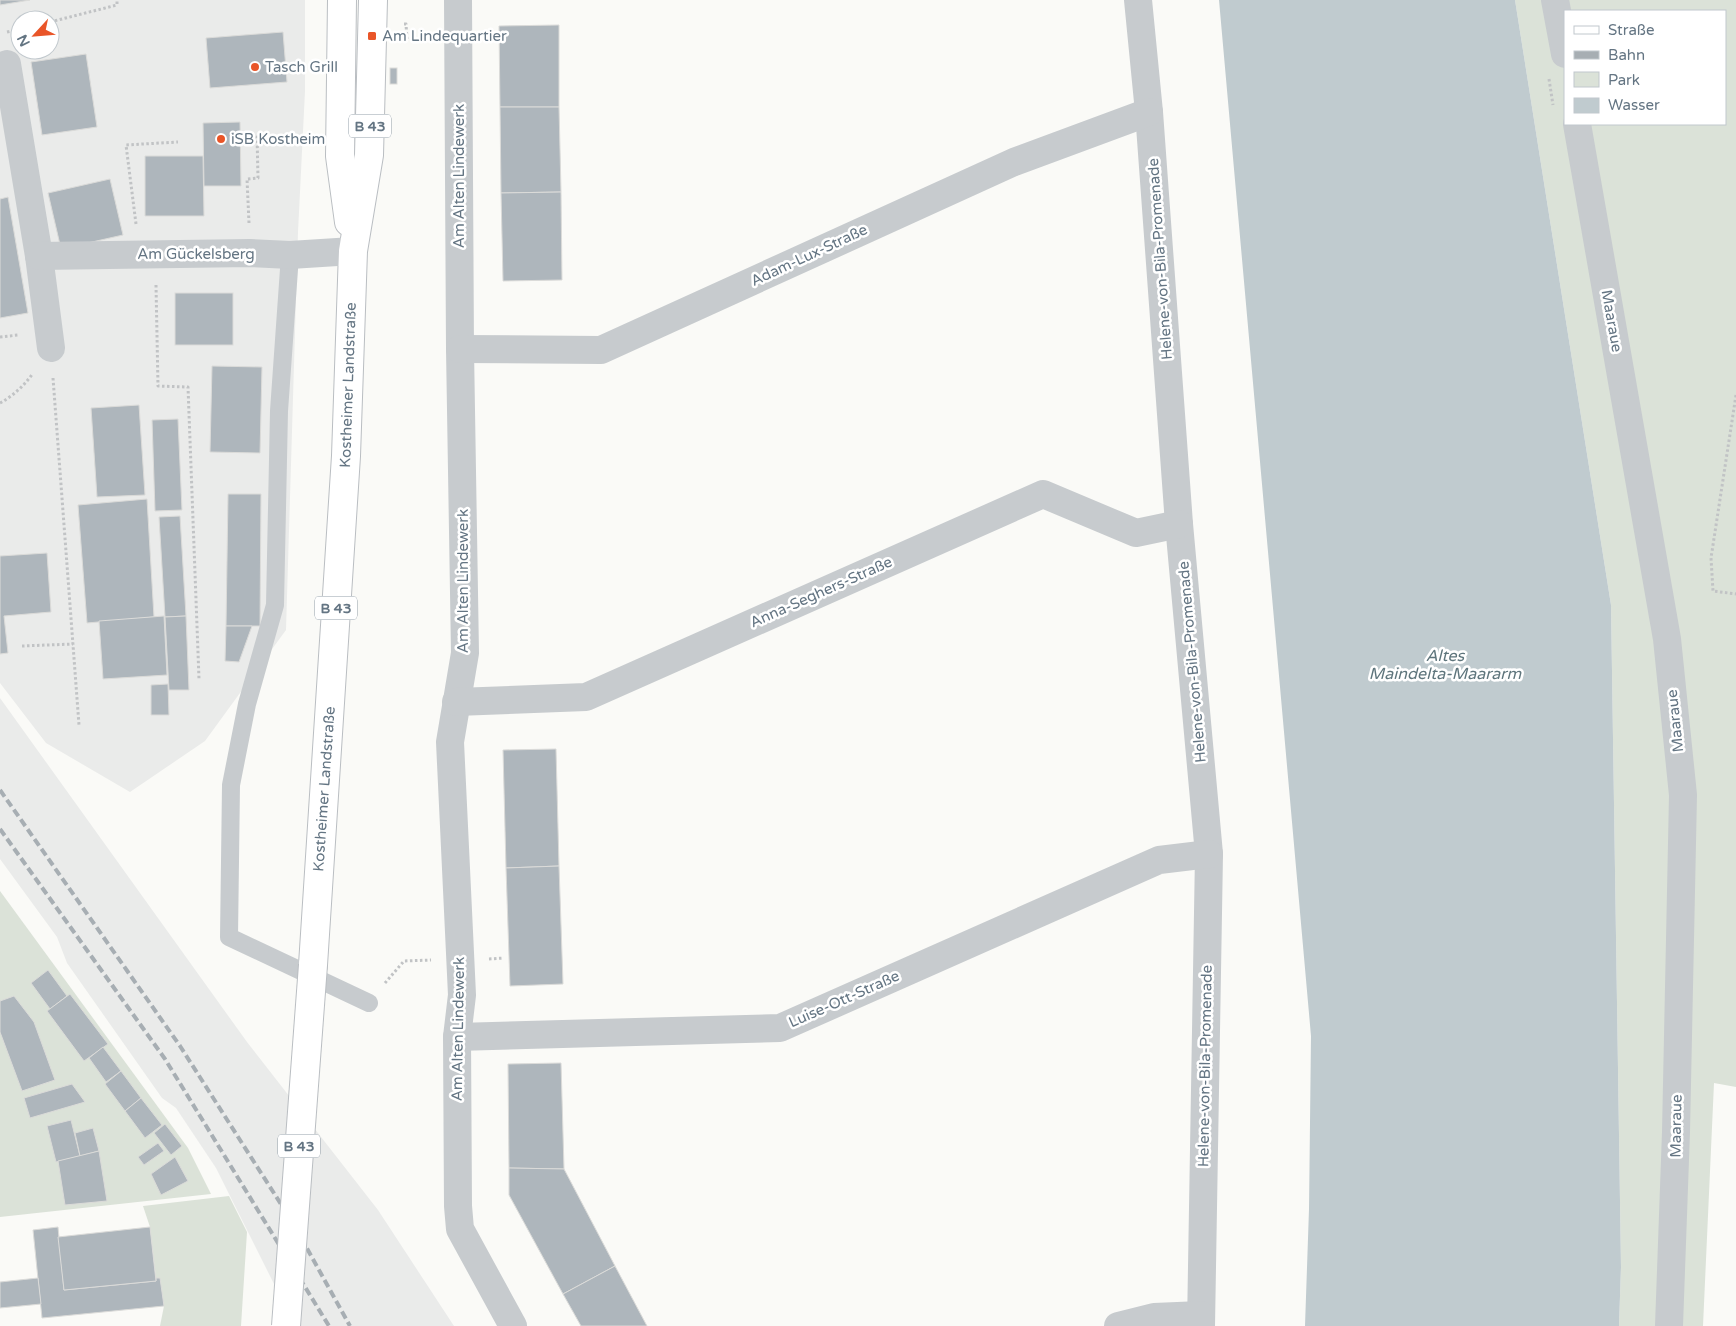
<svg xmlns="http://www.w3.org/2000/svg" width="1736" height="1326" font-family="'Varela Round',sans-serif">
	<rect width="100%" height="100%" fill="#fafaf7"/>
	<g fill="#eaebea" fill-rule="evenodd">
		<path d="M0,0H305V91L298,232L286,630L205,741L130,792L46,743L0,683ZM20,20H50V50H20Z"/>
		<polygon points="0,698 247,1042 378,1210 454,1326 295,1326 216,1168 176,1108 162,1098 67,963 57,937 0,859"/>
	</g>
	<g fill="#dbe2d8" fill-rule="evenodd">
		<path d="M1515,0H1736V1087L1714,1083L1703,1326H1619L1621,1267L1611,605ZM1565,11H1725V124H1565Z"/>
		<polygon points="0,891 188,1148 211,1194 0,1217"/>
		<polygon points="229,1196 247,1232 241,1326 160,1326 164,1306 160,1278 156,1278 150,1227 143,1206"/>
	</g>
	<polygon fill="#c0cbcf" points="1219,0 1515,0 1611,605 1621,1267 1619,1326 1305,1326 1309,1209 1311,1036"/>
	<g fill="#aeb6bc" stroke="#dbdbd9">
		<polygon points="0,0 30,0 0,5"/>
		<polygon points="559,25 559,107 500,107 499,26"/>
		<polygon points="283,32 287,82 210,88 206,38"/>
		<polygon points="86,54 97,127 42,135 31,62"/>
		<rect x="390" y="68" width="7" height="16"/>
		<polygon points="500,107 559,107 561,192 501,193"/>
		<polygon points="240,122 241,186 204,186 203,123"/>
		<polygon points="145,156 203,156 204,216 145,216"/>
		<polygon points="110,179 123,235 61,249 48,193"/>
		<polygon points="561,192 562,280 503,281 501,193"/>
		<polygon points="8,197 28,313 0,318 0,199"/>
		<rect x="175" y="293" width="58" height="52"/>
		<polygon points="212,366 262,367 260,453 210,452"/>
		<polygon points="139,405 145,495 97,497 91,408"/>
		<polygon points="178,419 182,510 155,511 152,420"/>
		<polygon points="228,494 261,494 260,626 226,626"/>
		<polygon points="147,499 154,617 87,623 78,505"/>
		<polygon points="180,516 186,616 165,617 159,517"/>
		<polygon points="47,553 51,612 4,616 8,653 0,654 0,556"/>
		<polygon points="164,616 167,675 103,679 99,621"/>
		<polygon points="186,616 189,690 169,690 165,617"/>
		<polygon points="226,626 252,626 239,662 225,661"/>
		<polygon points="168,684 169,715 151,715 151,685"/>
		<polygon points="556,749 559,866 506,868 503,750"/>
		<polygon points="559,866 563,984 510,986 506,868"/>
		<polygon points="48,970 67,996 50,1009 31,983"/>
		<polygon points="70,994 108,1044 84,1061 47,1011"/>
		<polygon points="14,996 34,1022 55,1080 22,1091 0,1032 0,1001"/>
		<polygon points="103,1047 121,1071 106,1082 89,1058"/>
		<polygon points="561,1063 564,1169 509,1168 508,1064"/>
		<polygon points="121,1071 141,1098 125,1111 105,1084"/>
		<polygon points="72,1084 85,1102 30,1118 24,1098"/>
		<polygon points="141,1098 162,1125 145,1138 125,1111"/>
		<polygon points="71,1120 80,1156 56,1162 47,1126"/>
		<polygon points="165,1124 182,1146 171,1155 154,1133"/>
		<polygon points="93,1128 99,1151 80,1156 75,1133"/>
		<polygon points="158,1143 164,1151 144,1165 138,1157"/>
		<polygon points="99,1151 107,1201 65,1205 58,1161"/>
		<polygon points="175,1157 188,1181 161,1195 151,1174"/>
		<polygon points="509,1168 564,1169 615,1266 563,1294 509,1195"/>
		<polygon points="58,1227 64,1290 156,1281 156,1278 160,1278 164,1306 42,1318 33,1230"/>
		<polygon points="150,1227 156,1281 64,1290 58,1237"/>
		<polygon points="615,1266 647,1326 581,1326 563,1294"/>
		<polygon points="38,1278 41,1304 0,1308 0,1282"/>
	</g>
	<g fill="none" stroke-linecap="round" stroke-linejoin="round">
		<defs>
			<g id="primary">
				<polyline points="342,0 340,156 349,222"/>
				<polyline points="313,965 346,456 353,251 369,155 373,0"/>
			</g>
		</defs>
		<use href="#primary" stroke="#babec2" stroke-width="30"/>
		<g stroke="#c1c3c5" stroke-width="3" stroke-dasharray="2.5 2.5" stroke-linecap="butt">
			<polyline points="50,22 117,5 117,0"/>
			<polyline points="404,24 406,24 407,39 427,39"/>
			<polyline points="7,32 20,29"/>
			<polyline points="1549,79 1553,105"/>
			<polyline points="249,223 247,179 258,178 257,134"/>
			<polyline points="136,224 126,145 178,142"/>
			<polyline points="156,285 158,386 188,387 199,679"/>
			<polyline points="0,337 18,335"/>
			<polyline points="53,378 79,725"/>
			<polyline points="1736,395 1711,558 1713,591 1736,594"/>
			<path d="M0,403C13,396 25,385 33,373"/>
			<polyline points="22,646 73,644"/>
			<polyline points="489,959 504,958"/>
			<polyline points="385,983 404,961 431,960"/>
		</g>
		<polyline stroke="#c7cbce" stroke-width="18" points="290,255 279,411 275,605 247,704 231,785 229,937 369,1003"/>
		<g stroke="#c7cbce" stroke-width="28">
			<polyline points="458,0 460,349 465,653 450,742 462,995 457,1037 458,1206 460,1229 513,1326"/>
			<polyline points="1138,0 1149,112 1179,524 1209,854 1201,1326"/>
			<polyline points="1555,0 1565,54"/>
			<polyline points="7,64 39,256 51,348"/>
			<polyline points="1577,124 1667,639 1683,795 1676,1132 1669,1326"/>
			<polyline points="39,256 250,253 290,255 353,251"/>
			<polyline points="460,349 601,350 1014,162 1149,112"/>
			<polyline points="456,702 586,697 1043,494 1136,533 1179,524"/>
			<polyline points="457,1037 780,1028 1159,860 1209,854"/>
			<polyline points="1118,1326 1154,1317 1201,1315"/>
		</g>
		<use href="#primary" stroke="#fff" stroke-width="28"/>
		<g stroke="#a7aeb3" stroke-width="4" stroke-dasharray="8 4" stroke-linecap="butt">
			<polyline points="0,790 180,1046 293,1223 350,1326"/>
			<polyline points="0,829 165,1059 329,1326"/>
		</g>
		<defs>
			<polyline id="primary-bridge" points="286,1326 313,965"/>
		</defs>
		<use href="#primary-bridge" stroke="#babec2" stroke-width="30" stroke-linecap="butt"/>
		<use href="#primary-bridge" stroke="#fff" stroke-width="28"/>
	</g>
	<g fill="#e95528" stroke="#fff" stroke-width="2">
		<rect x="367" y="31" width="10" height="10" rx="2.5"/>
		<circle cx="255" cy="67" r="5"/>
		<circle cx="221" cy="139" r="5"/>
	</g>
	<g text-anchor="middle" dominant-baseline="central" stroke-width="5" stroke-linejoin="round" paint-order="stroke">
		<g fill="#fff" stroke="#929ea8" stroke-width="1">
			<rect x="349" y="114.5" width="42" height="23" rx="4"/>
			<rect x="315" y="596.5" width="42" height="23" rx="4"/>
			<rect x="278" y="1134.5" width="42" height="23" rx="4"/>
		</g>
		<g font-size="14" font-weight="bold" fill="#647583">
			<text x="370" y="126">B 43</text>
			<text x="336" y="608">B 43</text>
			<text x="299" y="1146">B 43</text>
		</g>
		<g font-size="15" fill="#647583" stroke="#fff" text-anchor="start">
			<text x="382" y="36">Am Lindequartier</text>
			<text x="265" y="67">Tasch Grill</text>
			<text x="231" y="139">iSB Kostheim</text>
		</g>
		<g font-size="15" fill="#647583" stroke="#fff">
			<text transform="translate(459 176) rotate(-90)">Am Alten Lindewerk</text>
			<text x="196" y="254">Am Gückelsberg</text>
			<text transform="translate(809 255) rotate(-25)">Adam-Lux-Straße</text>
			<text transform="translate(1160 259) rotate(-94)">Helene-von-Bila-Promenade</text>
			<text transform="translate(1612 321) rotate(80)">Maaraue</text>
			<text transform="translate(348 385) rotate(-88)">Kostheimer Landstraße</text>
			<text transform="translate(463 581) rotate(-90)">Am Alten Lindewerk</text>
			<text transform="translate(821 592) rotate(-24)">Anna-Seghers-Straße</text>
			<text transform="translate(1192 662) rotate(-95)">Helene-von-Bila-Promenade</text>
			<text transform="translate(1675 721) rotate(-96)">Maaraue</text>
			<text transform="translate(324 789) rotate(-86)">Kostheimer Landstraße</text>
			<text transform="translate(844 999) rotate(-24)">Luise-Ott-Straße</text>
			<text transform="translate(458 1029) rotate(-89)">Am Alten Lindewerk</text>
			<text transform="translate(1205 1066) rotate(-89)">Helene-von-Bila-Promenade</text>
			<text transform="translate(1676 1126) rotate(-89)">Maaraue</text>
		</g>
		<g font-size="16" font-style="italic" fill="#5e757c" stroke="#fff">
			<text x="1445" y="656">Altes<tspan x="1445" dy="18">Maindelta-Maararm</tspan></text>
		</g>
	</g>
	<rect x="1564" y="10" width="162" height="115" fill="#ffffff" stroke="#c1c8cd"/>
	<rect x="1574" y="26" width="25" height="8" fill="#ffffff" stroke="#c1c8cd"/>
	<text x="1608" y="35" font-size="15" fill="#647583">Straße</text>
	<rect x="1574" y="51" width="25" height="8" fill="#a7aeb3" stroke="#c1c8cd"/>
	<text x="1608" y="60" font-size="15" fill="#647583">Bahn</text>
	<rect x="1574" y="72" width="25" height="15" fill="#dbe2d8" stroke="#c1c8cd"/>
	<text x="1608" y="85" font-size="15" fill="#647583">Park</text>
	<rect x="1574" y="98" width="25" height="15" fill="#c0cbcf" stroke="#c1c8cd"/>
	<text x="1608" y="110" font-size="15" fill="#647583">Wasser</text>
	<g transform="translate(35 35) rotate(244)"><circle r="24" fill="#ffffff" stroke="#c1c8cd"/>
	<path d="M0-4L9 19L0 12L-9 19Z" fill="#e95528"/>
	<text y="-8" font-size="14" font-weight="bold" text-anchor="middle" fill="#647583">N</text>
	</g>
</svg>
